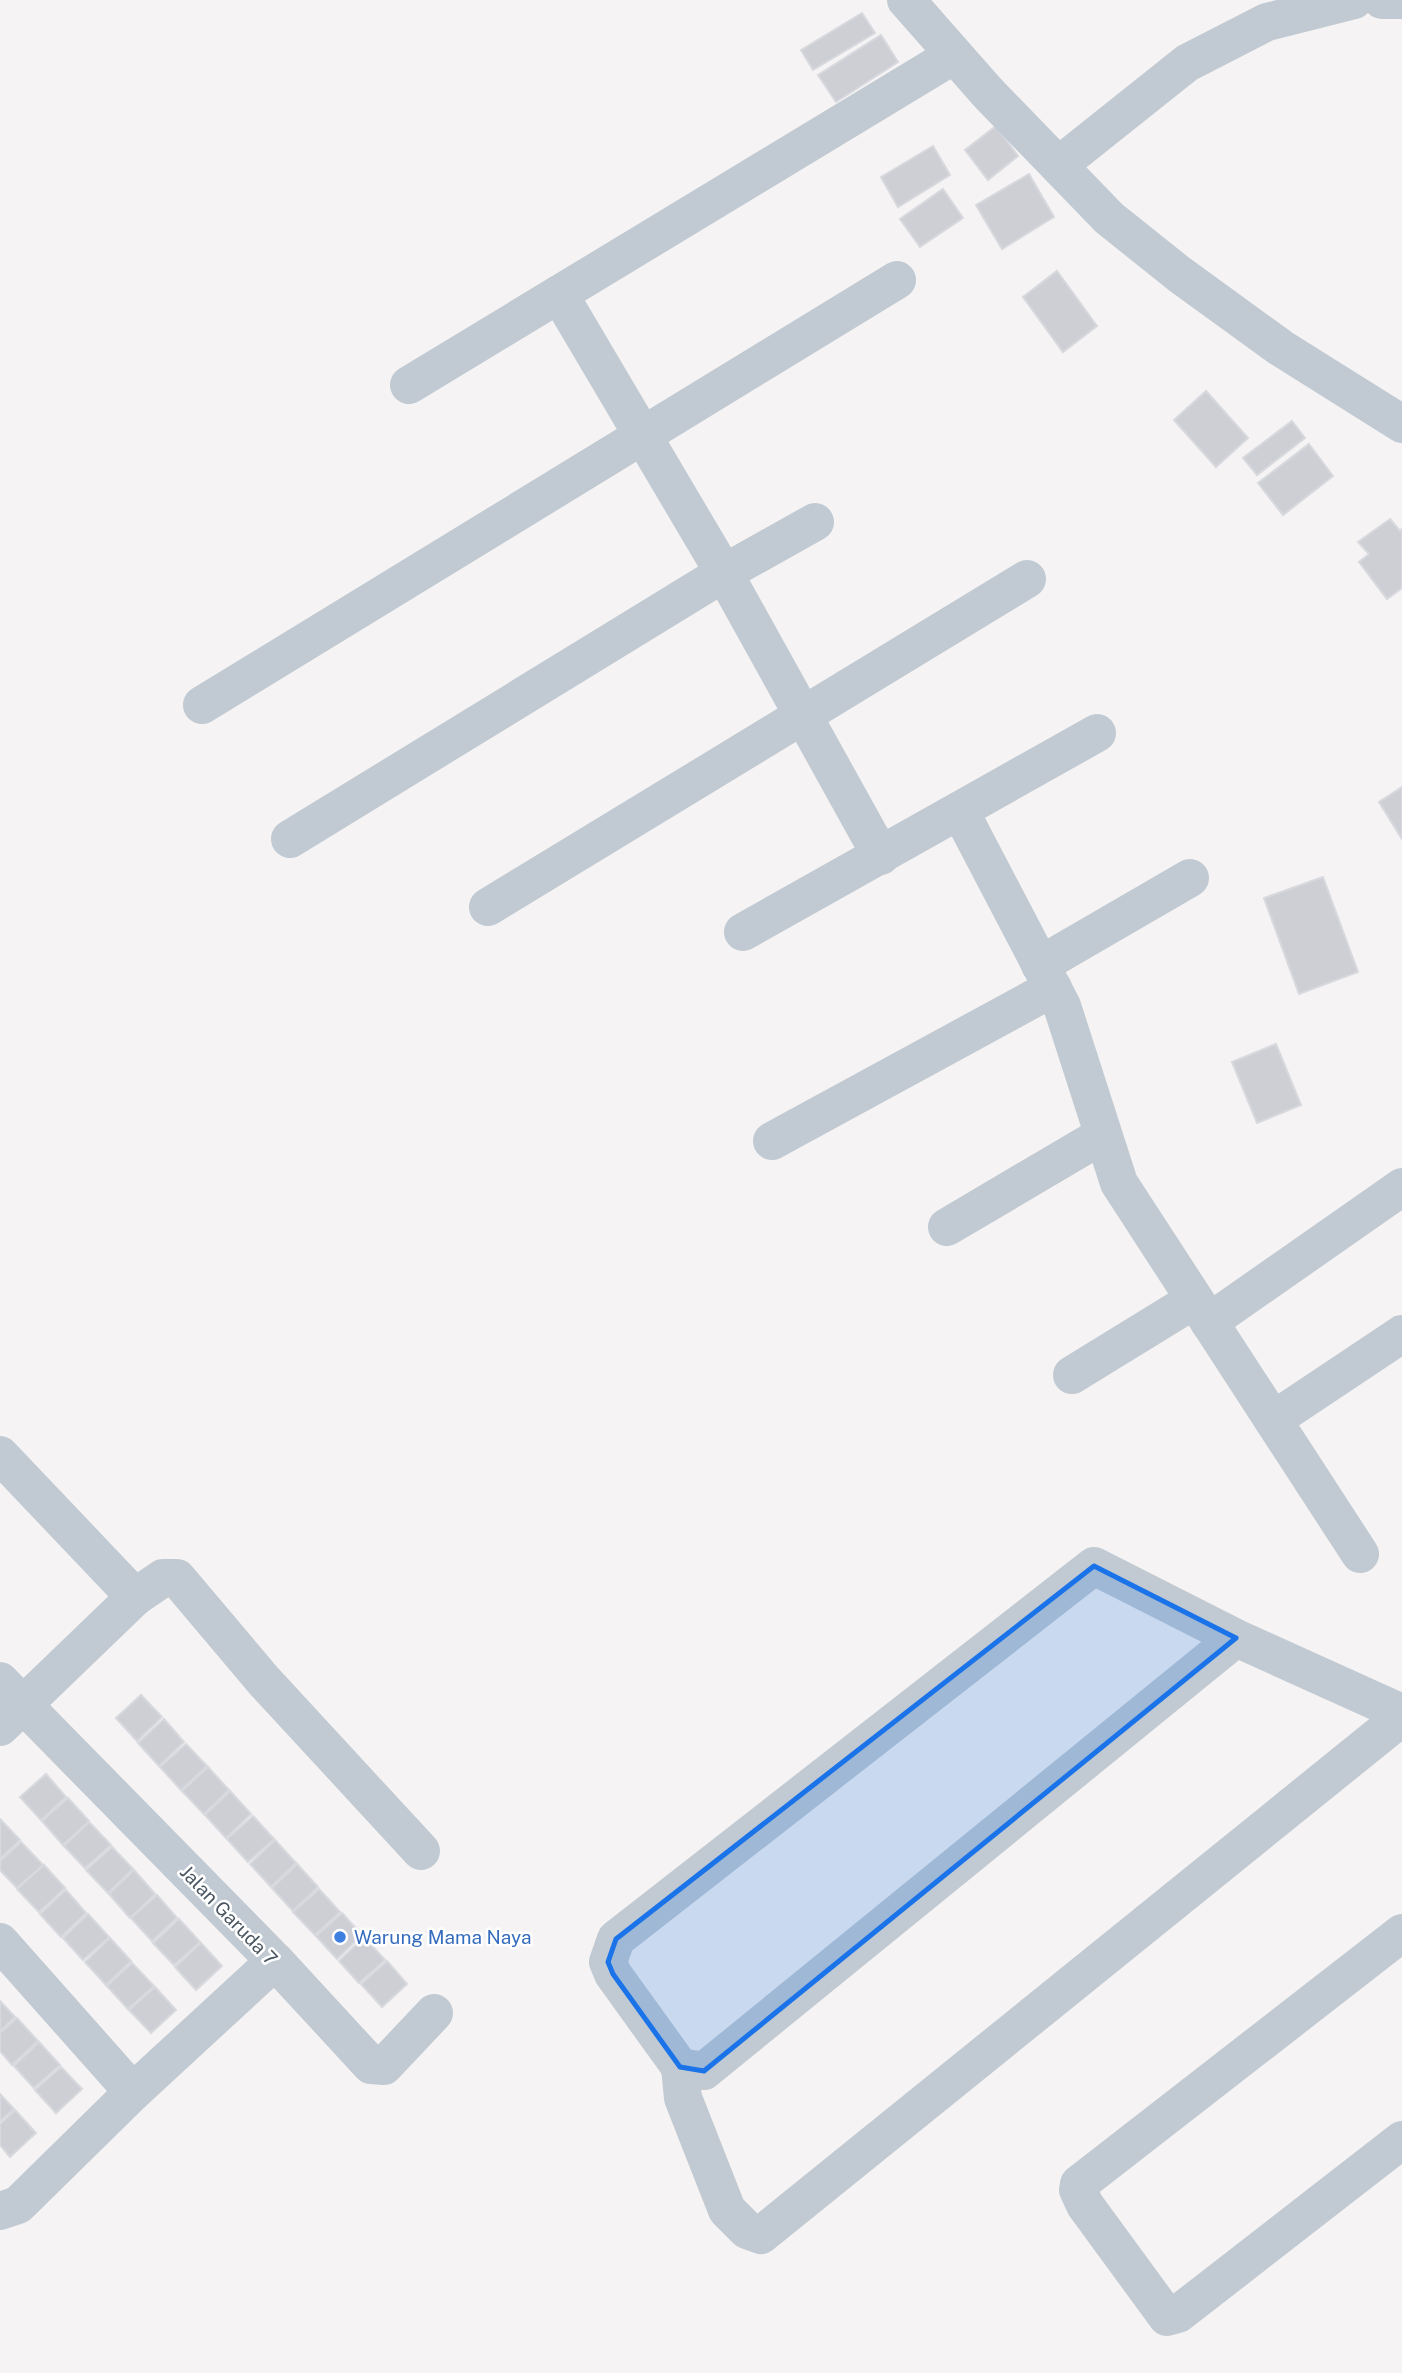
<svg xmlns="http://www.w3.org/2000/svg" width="1402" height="2373" font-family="'Public Sans',sans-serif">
	<rect width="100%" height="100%" fill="#f5f3f3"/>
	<g fill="#cdcfd5" stroke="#d7d9de" stroke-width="2">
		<polygon points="862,13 875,33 813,70 801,50"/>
		<polygon points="881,35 898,62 836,102 818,75"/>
		<polygon points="996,126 1018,156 988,180 965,150"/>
		<polygon points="933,146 950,175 898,207 881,177"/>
		<polygon points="1029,174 1054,217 1002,249 976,205"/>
		<polygon points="943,189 963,218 920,247 900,219"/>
		<polygon points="1057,271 1097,326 1063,352 1023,297"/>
		<polygon points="1206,391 1248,438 1216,467 1174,420"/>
		<polygon points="1292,421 1305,438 1257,475 1243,458"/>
		<polygon points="1309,444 1333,476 1283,515 1258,483"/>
		<polygon points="1390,519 1400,531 1402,529 1402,588 1387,599 1359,562 1369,554 1358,542"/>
		<polygon points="1402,787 1402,839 1379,802"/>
		<polygon points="1323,877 1358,972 1299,994 1264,898"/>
		<polygon points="1276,1044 1301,1105 1257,1123 1232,1062"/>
		<polygon points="141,1695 162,1717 137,1741 116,1718"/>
		<polygon points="164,1719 184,1742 159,1766 138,1743"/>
		<polygon points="186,1744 207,1766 181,1790 160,1767"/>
		<polygon points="208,1767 229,1790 204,1814 182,1791"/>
		<polygon points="46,1774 66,1797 41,1820 20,1797"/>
		<polygon points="230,1791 251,1814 226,1838 205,1815"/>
		<polygon points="68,1798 89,1821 63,1845 42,1821"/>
		<polygon points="253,1816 274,1839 248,1862 227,1839"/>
		<polygon points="0,1819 20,1840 0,1859"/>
		<polygon points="89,1822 111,1845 85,1868 64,1846"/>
		<polygon points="275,1840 296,1863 271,1887 250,1864"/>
		<polygon points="21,1842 43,1865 17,1888 0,1870 0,1861"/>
		<polygon points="112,1847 133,1869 108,1893 86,1870"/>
		<polygon points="297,1864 318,1887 293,1911 272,1888"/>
		<polygon points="44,1865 65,1888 39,1912 17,1889"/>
		<polygon points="134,1870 155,1894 130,1918 109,1894"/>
		<polygon points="319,1889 340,1912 315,1935 293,1912"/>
		<polygon points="66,1890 86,1913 61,1937 40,1914"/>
		<polygon points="157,1895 177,1918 152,1941 131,1918"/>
		<polygon points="342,1913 362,1935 337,1959 316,1936"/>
		<polygon points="88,1914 109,1937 83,1960 63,1938"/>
		<polygon points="179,1919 200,1942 174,1965 153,1943"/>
		<polygon points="364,1937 385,1960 359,1983 339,1961"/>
		<polygon points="110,1938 131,1961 106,1985 85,1962"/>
		<polygon points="201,1943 222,1966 196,1990 175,1967"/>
		<polygon points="387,1961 407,1984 382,2007 361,1984"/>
		<polygon points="132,1963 154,1986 128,2009 107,1986"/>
		<polygon points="155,1987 176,2010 151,2033 129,2010"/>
		<polygon points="0,2001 15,2017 0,2031"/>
		<polygon points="17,2018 38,2041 12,2065 0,2051 0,2033"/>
		<polygon points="39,2042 60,2065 34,2088 14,2066"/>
		<polygon points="61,2067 82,2089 56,2113 35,2090"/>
		<polygon points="0,2094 14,2109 0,2121"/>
		<polygon points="15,2110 36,2133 10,2157 0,2145 0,2124"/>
	</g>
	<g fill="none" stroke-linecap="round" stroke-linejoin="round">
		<g stroke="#c1cad2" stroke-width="38">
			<polyline points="906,0 988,93 1109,218 1179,274 1281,348 1402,424"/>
			<polyline points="1382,0 1402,0"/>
			<polyline points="1059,165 1187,63 1267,22 1354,0"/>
			<polyline points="559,294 724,573 881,856"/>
			<polyline points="409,385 954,55"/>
			<polyline points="202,705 897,280"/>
			<polyline points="960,811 1062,1006 1119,1183 1360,1554"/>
			<polyline points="290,839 724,573 815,522"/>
			<polyline points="488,907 1027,579"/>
			<polyline points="743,932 1097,733"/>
			<polyline points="1040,965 1190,878"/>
			<polyline points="772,1141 1053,988"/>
			<polyline points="947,1227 1103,1135"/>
			<polyline points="1209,1322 1402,1187"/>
			<polyline points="1072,1375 1194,1300"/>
			<polyline points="1273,1420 1402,1334"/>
			<polyline points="0,1455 135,1597"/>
			<polyline points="1236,1638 704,2071 680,2067 613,1974 608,1962 616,1939 1094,1566 1236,1638 1402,1713"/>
			<polyline points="0,1681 275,1961 371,2065 384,2066 434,2013"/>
			<polyline points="0,1727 135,1597 163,1578 177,1578 264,1681 421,1851"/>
			<polyline points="1402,1933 1079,2184 1078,2190 1085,2205 1167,2317 1178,2314 1402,2140"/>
			<polyline points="0,1942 133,2092"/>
			<polyline points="680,2067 683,2098 727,2210 747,2230 761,2235 1402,1717"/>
			<polyline points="0,2211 18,2205 133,2092 275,1961"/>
		</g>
	</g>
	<path fill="#1a73e8" fill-opacity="0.2" stroke="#1a73e8" stroke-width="5" stroke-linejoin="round" d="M1094,1566L1236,1638L704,2071L680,2067L613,1974L608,1962L616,1939Z"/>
	<circle fill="#3f7fe0" stroke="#fff" stroke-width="2.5" cx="340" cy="1937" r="7"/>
	<g text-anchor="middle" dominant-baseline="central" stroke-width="5" stroke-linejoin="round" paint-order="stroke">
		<g font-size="19" fill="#4a5661" stroke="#fff">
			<text transform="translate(229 1915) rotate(46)">Jalan Garuda 7</text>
		</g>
		<g font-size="19" fill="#366cbe" stroke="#fff" text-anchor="start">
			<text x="354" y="1937">Warung Mama Naya</text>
		</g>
	</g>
</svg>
